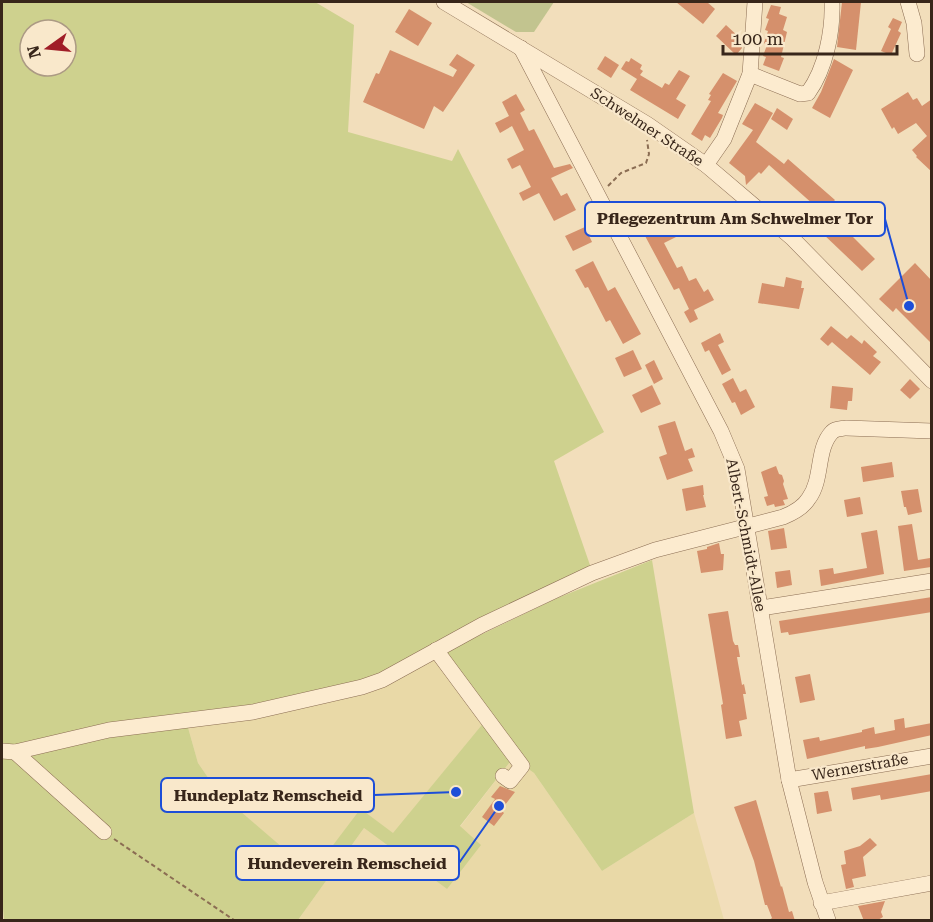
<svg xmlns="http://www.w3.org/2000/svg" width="933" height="922" font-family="'Roboto Serif',serif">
	<rect width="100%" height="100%" fill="#f2debb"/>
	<g fill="#e9d9a7">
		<polygon points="432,656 485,721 393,834 365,812 358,812 312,874 218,792 198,763 187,724"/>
		<polygon points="513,758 534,773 602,871 694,813 724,920 298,920 364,828 447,889 460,827"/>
	</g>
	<g fill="#ced18e" fill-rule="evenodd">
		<path d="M2,2H315L354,25L348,132L452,161L458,149L604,432L554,461L591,568L395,669L327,693L13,748L2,746ZM30,30H66V66H30Z"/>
		<polygon points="652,560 694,813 602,871 534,773 513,758 460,826 481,845 447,889 364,828 298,920 4,920 2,897 2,759 14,759 22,754 90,738 187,724 198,763 218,792 312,873 358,812 365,812 393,833 485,721 438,659 447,651 555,599"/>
	</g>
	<polygon fill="#c2c48f" points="466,2 554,2 534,32 516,32"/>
	<g fill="#d5906c">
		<polygon points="676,2 707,2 715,9 703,24"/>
		<polygon points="842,2 861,2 856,50 837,47"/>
		<polygon points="771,5 781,7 779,14 787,17 783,30 787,32 781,57 784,58 779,71 763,65 766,57 763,56 767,45 764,43 768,31 765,30 769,19 766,18"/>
		<polygon points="409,9 432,23 418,46 395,32"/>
		<polygon points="893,18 902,22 898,31 901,33 891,55 881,51 891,29 888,27"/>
		<polygon points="726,25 741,39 739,42 742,45 742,48 736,55 716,36"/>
		<polygon points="390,50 453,77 457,70 449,65 457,54 475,65 443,112 434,106 424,129 363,102 376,73 379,74"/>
		<polygon points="605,56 619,65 611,78 597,69"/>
		<polygon points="631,58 642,65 640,69 643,71 640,75 662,88 665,83 669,85 679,70 690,76 676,99 686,105 678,119 630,90 637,79 621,69 626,61 629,62"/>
		<polygon points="834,59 853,70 830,118 812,108 821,92"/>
		<polygon points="723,73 737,81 718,113 723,115 722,118 710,138 705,135 702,141 691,134 708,106 711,101 708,100 711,95 709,94"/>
		<polygon points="908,92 913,100 917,98 922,106 932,99 932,172 916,157 917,156 912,150 927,136 916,123 898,134 894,127 892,129 881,109"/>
		<polygon points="516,94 525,110 520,113 529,131 534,129 554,168 570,164 573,168 551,178 561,196 567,193 576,210 554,221 539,193 523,201 519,193 531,187 520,165 512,169 507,159 524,150 512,126 500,133 495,123 509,116 502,102"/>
		<polygon points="755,103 773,113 756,142 784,164 788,159 835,200 823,213 769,165 761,174 759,172 746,185 745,176 729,163 753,130 742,124"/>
		<polygon points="777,108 793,119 787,130 771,119"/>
		<polygon points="655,211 660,220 670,215 680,235 664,243 677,268 682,266 689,281 696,278 704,292 708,289 714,300 694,310 698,319 690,323 684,312 689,309 679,288 674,290 644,234 650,231 643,217"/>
		<polygon points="834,218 875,259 862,271 821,232"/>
		<polygon points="585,227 592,242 573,251 565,236"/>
		<polygon points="593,261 608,291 615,287 641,334 623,344 610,320 606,322 588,287 585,288 575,270"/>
		<polygon points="915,263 932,281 932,344 896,308 893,312 879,299"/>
		<polygon points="786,277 802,281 801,288 804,288 799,309 758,303 762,283 784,287"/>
		<polygon points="831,326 847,339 851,335 862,344 864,340 877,352 873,356 881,362 870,375 832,342 828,346 820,339"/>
		<polygon points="720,333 724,342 718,345 731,370 722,375 709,350 705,352 701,343"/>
		<polygon points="633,350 642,369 624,377 615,358"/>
		<polygon points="654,360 663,379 654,384 645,365"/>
		<polygon points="733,378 740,392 746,389 755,407 741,415 735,402 732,403 722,384"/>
		<polygon points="910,379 920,389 910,399 900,390"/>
		<polygon points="652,385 661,404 641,413 632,395"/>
		<polygon points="832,386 853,388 852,401 848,401 847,410 830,408"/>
		<polygon points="675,421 685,451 692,448 695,457 688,459 693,471 667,480 659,457 667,454 658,426"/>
		<polygon points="892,462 894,477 863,482 861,467"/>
		<polygon points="776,466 779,474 782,475 784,481 783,484 788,499 783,500 785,505 775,507 774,504 767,506 764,497 768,496 761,472"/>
		<polygon points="703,485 704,495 703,495 706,507 686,511 682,489"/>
		<polygon points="918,489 922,512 908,515 906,507 904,507 901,491"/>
		<polygon points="860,497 863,514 847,517 844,500"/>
		<polygon points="912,524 918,560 930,558 931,567 904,571 898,526"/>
		<polygon points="784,528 787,548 771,550 768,531"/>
		<polygon points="877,530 884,574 821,586 819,570 833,568 834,574 867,568 861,533"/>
		<polygon points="719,543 721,554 724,554 723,570 701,573 697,551 707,549 707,547"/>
		<polygon points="790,570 792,585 777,588 775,572"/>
		<polygon points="932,597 932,612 789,635 788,632 781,633 779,621"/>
		<polygon points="728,611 733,641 735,645 738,645 740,657 737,657 738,663 742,685 744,684 746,694 743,694 747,719 739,721 742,736 726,739 721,705 723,704 708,614"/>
		<polygon points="810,674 815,700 800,703 795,677"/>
		<polygon points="904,718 905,728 932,723 932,735 878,747 865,749 865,746 807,759 803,740 819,737 820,741 862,732 862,730 874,727 875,734 895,730 894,720"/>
		<polygon points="932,774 932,791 881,800 880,795 853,800 851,788"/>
		<polygon points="500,786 515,792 501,810 504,813 494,826 482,817 495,799 491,797"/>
		<polygon points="828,791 832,811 817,814 814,793"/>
		<polygon points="756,800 781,887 782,886 789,912 792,911 795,921 768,921 772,918 767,905 765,905 754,861 734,807"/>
		<polygon points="870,838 877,845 863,857 866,876 852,879 854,887 846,889 841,865 846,864 844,851 860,846"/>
		<polygon points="885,901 881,912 883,917 876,921 864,921 858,906"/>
	</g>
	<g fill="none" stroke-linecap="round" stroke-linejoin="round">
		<defs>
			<g id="minor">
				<polyline points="444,2 647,124 706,165 792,238 932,381"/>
				<polyline points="908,2 914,23 917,54"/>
				<polyline points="521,48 721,431 737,469 789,780 815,882 828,920"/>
				<path d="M750,74L800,94L808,93C826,68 833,31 832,2"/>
				<polyline points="706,165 724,139 750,74 755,2"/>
				<polyline points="761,608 932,581"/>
				<polyline points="436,650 522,766 510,781 503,776"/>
				<path d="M2,751L15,752L109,730L253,712L362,687L382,680L482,625L592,573L655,550L783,517C793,513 803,508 809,498C823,479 816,449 832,432C836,428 841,429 846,428L932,431"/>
				<polyline points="15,752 104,832"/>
				<polyline points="789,780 932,756"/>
				<polyline points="821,903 932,883"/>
			</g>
		</defs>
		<use href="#minor" stroke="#8b6d53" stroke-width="16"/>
		<g stroke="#8b6d53" stroke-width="2" stroke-dasharray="4.5 3" stroke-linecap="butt">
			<polyline points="608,186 621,173 646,163 649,154 647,140"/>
			<polyline points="114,839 234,920"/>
		</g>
		<use href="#minor" stroke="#fcebcf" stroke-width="15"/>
	</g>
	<g text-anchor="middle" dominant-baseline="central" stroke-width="4.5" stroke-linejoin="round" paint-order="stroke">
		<g font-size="15" fill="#38261a" stroke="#f9e8cb">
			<text transform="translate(647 127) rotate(33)">Schwelmer Straße</text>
			<text transform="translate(746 535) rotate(79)">Albert-Schmidt-Allee</text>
			<text transform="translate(860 767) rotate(-10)">Wernerstraße</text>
		</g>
	</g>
	<path fill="none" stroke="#1d4ed8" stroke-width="2" d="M909 306L885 219M456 792L374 795M499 806L459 863"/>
	<g fill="#1d4ed8" stroke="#f9e8cb" stroke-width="2">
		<circle cx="909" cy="306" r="6"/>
		<circle cx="456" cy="792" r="6"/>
		<circle cx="499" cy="806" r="6"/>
	</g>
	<g fill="#f9e8cb" stroke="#1d4ed8" stroke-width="2">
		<rect x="585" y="202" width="300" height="34" rx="6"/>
		<rect x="161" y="778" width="213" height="34" rx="6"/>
		<rect x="236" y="846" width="223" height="34" rx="6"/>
	</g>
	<g font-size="16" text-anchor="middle" font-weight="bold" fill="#38261a">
		<text x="735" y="224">Pflegezentrum Am Schwelmer Tor</text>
		<text x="268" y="801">Hundeplatz Remscheid</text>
		<text x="347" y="869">Hundeverein Remscheid</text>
	</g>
	<rect width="933" height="922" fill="none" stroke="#38261a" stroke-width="6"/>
	<g transform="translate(48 48) rotate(255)"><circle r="28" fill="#f9e8cb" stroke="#ac9a84" stroke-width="1.5"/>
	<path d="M0-4.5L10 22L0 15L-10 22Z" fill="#a01d27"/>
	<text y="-9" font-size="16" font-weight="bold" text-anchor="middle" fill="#38261a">N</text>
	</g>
	<path d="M723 45v9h174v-9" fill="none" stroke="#38261a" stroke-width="3"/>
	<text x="732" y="45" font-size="18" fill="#38261a" stroke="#f9e8cb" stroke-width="4.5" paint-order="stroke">100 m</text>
</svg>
